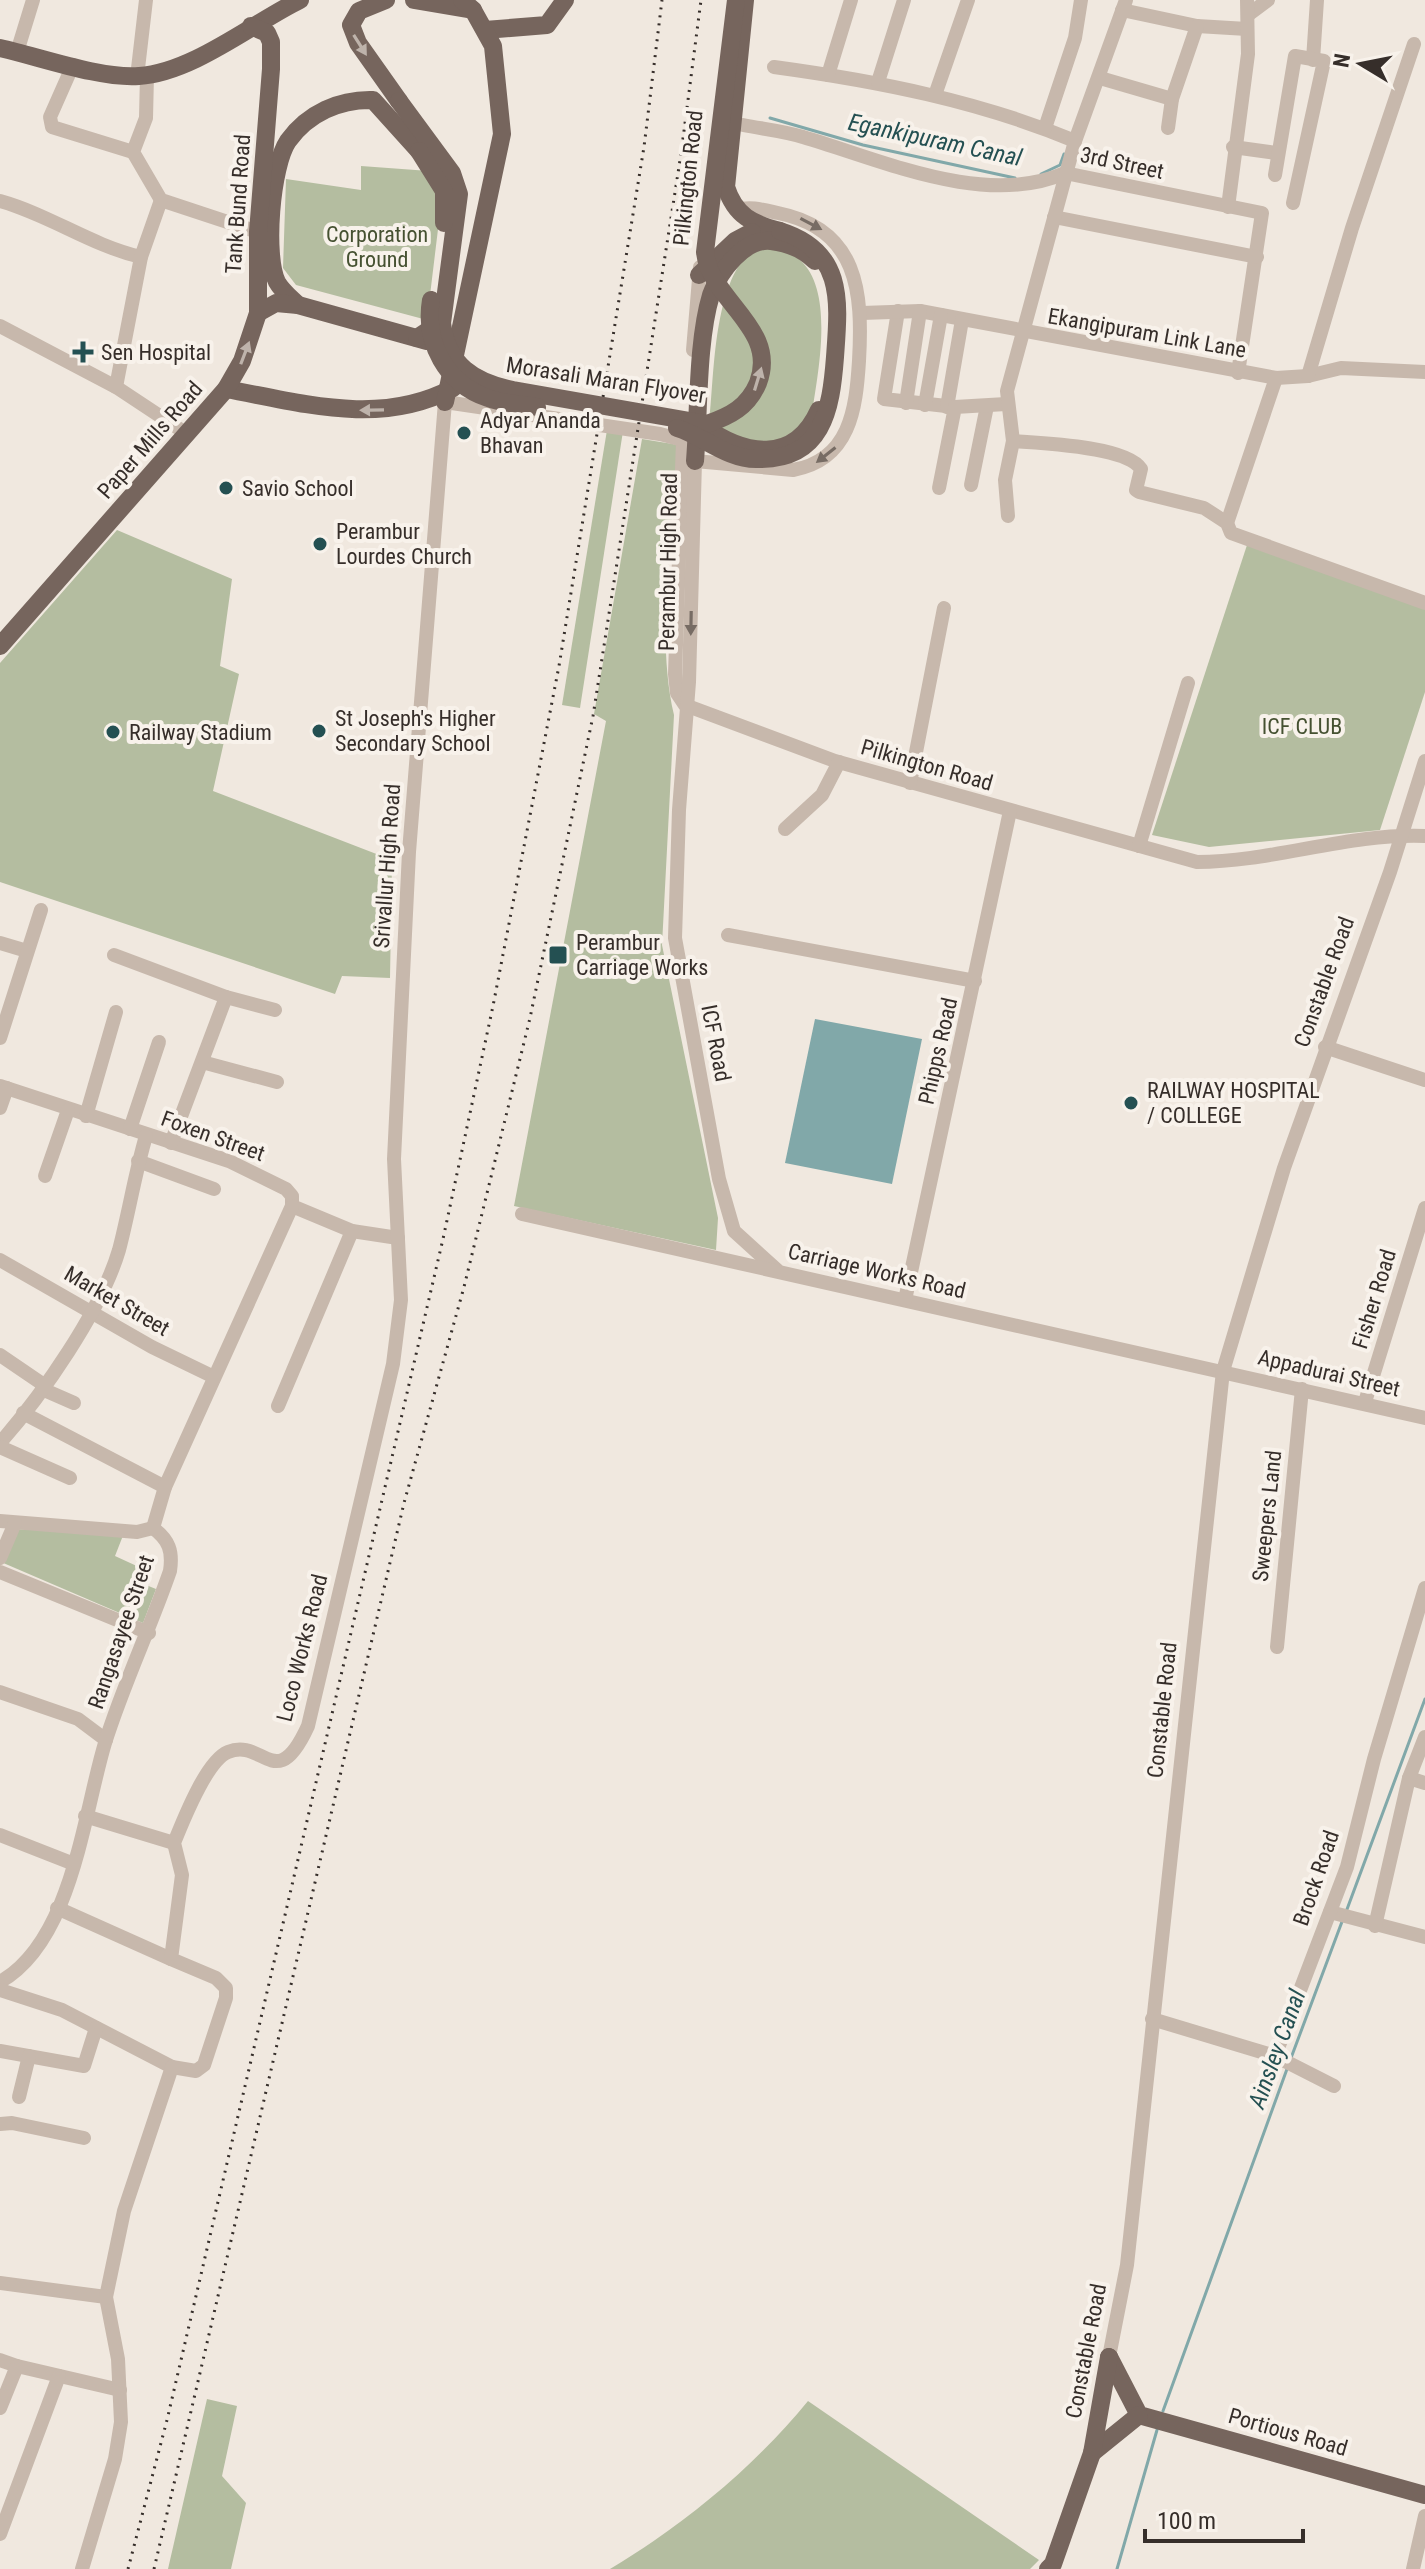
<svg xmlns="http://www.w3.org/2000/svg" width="1425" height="2569" font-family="'Roboto Condensed',sans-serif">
	<rect width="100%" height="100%" fill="#f0e8df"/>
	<g fill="#b4bda0">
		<polygon points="361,166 429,171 440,199 439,221 427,320 296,285 283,268 286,179 361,190"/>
		<path d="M760,244C774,248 789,250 800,260C837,293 816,382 810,426C770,453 750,443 709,423C715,373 712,273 760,244Z"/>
		<polygon points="607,430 623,431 580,708 562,705"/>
		<path d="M642,439L679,445C673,529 655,634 674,715L662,945L718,1218L716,1250L514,1206L606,721L594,714Z"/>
		<polygon points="117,530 232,579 220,666 239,674 213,791 392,860 390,978 342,976 335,994 0,882 0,663"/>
		<polygon points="1247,545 1425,601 1425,692 1380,830 1209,847 1152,835"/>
		<polygon points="14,1529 124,1533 115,1556 152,1573 146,1585 156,1589 143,1623 1,1562"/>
		<polygon points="207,2399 237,2406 222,2476 246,2503 231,2569 168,2569"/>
		<path d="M808,2401L1039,2560L1030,2569H610C685,2524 752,2469 808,2401Z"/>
	</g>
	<polygon fill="#81a8a9" points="815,1019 922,1039 892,1184 785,1163"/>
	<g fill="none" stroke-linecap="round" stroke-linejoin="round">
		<g stroke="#81a8a9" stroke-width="3">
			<polyline points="770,118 863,145 1015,178"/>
			<polyline points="1041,174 1060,165 1064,154"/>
			<polyline points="1346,1912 1425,1699"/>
			<polyline points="1291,2058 1343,1919"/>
			<polyline points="1163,2411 1287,2069"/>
			<polyline points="1117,2569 1157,2430"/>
		</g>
		<g stroke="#c7b8ac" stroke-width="14">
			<polyline points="1122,10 1197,26 1247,29"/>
			<polyline points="1248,15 1268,0"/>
			<polyline points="17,52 33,0"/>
			<polyline points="1313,60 1317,0"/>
			<polyline points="73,65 50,117 52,127 133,152"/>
			<path d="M774,67C877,81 979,101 1075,141"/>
			<polyline points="147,75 146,118 133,152 161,200 258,232"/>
			<polyline points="828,75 851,0"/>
			<polyline points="137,77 146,0"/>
			<polyline points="1100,78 1172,99"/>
			<polyline points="878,82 904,0"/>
			<polyline points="935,95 968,0"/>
			<path d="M743,125C763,129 784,131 803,137C882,160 985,208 1065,173L1262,213L1238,373"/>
			<polyline points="1045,128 1075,38 1081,0"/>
			<polyline points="1168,128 1172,99 1197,26"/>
			<polyline points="1233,147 1276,153"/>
			<polyline points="1275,175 1295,56 1324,61 1293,203"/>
			<path d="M0,201C50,215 90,245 141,257"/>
			<polyline points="1228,207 1248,54 1247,0"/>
			<polyline points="1054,217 1257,257"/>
			<polyline points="898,311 884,399 955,407"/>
			<polyline points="862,313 920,311 1276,378 1308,376 1341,368 1425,372"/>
			<polyline points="0,326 116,387 184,432"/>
			<polyline points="693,350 700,267"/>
			<polyline points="1308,376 1352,228 1414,44"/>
			<polyline points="116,387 141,257 161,200"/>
			<polyline points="906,403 920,311"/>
			<polyline points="925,405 941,315"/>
			<polyline points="947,407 962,320"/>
			<path d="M683,441L675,674L677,693L685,705L835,761L1197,862C1273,862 1348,833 1425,836"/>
			<path d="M1013,441C1040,443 1127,446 1141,469L1136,490L1139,492L1204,508L1227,523L1231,533L1425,603"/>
			<polyline points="695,461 689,682 679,810 675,938 719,1179 734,1231 777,1270"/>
			<path d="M695,461L793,470C850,460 856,409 859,361C863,292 858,229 778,213C764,210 751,206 736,210"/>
			<polyline points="971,485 987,406"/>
			<polyline points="939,488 955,407 1006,404"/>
			<polyline points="1008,516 1005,480 1013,441 1007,391 1075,141 1126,0"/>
			<polyline points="1227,523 1276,378"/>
			<polyline points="910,783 944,608"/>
			<polyline points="785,829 822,795 839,762"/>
			<polyline points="1139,846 1188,683"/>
			<polyline points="728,935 975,981"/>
			<polyline points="0,943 27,951"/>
			<polyline points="114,955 226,997 275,1010"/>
			<polyline points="0,1038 41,910"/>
			<polyline points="1325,1047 1425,1080"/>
			<polyline points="202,1062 277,1082"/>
			<polyline points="0,1086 229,1161 286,1189 292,1196 292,1206 352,1231 398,1238"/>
			<polyline points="0,1108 7,1088"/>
			<polyline points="86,1116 116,1012"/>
			<polyline points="130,1129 159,1042"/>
			<polyline points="171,1143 226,997"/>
			<polyline points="138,1161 214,1189"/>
			<polyline points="45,1176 68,1110"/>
			<polyline points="522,1214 1425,1418"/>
			<polyline points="0,1260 152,1347 214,1377"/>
			<polyline points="905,1300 1010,811"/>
			<polyline points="0,1355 44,1385"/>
			<polyline points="42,1389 74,1403"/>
			<polyline points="1365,1402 1425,1208"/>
			<polyline points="278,1406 352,1231"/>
			<polyline points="23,1413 165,1487"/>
			<path d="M0,1443C42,1395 101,1311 119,1250C129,1212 135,1173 146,1136"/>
			<polyline points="0,1447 70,1478"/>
			<polyline points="0,1521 137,1532 153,1528"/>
			<polyline points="0,1558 15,1523"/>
			<polyline points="0,1572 149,1633"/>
			<polyline points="1277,1647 1302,1389"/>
			<polyline points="0,1692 78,1719 106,1740"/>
			<polyline points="1409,1778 1425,1783"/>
			<polyline points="85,1816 174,1843"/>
			<polyline points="0,1835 74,1864"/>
			<polyline points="57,1908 171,1959"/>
			<polyline points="1330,1912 1425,1937"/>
			<polyline points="1375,1926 1409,1778 1425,1737"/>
			<path d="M0,1982C72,1941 83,1816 105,1743C123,1685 150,1629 170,1571C173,1551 169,1540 153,1528L165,1487L292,1206"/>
			<polyline points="0,1990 62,2010 172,2067"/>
			<polyline points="1152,2019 1275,2056 1347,1867 1374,1759 1425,1588"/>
			<polyline points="0,2051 84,2066 96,2028"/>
			<polyline points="1275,2056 1334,2086"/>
			<polyline points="19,2097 29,2056"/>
			<polyline points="0,2124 12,2123 84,2138"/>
			<polyline points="0,2283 106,2297"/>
			<polyline points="1109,2357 1127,2265 1223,1371 1284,1168 1390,872 1425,761"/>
			<polyline points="0,2360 17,2366"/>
			<polyline points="0,2408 17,2366 120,2390"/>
			<polyline points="0,2534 59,2376"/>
			<path d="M82,2569L115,2459L121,2422L118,2359L106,2297L124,2211L172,2067L196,2071L204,2065L226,1998V1988L216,1978L171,1959L182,1875L174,1843C183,1821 206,1761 228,1752C263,1737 276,1796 308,1726L393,1364L401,1300L394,1159L409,852L445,402L660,434L683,440L695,461"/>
			<polyline points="1413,2569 1425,2516"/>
		</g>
		<g stroke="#76655d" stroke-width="18">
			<polyline points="386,0 359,11 351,25 358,43 399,101"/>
			<polyline points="414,0 473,10"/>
			<path d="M745,0L726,187C735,216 753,224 780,231"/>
			<polyline points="485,30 547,25 565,0"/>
			<path d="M0,48C40,57 101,79 139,76C192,73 253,23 300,0"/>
			<polyline points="699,275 735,241 752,232"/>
			<path d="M298,305C291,298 282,291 277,282C264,256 271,166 288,141C308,113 340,99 373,100L419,151"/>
			<polyline points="258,313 276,303 298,305 427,341"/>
			<polyline points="417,338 441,322"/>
			<path d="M226,389C302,403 381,427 453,388"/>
			<polyline points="445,402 502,134 493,46 473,10 462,0"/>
			<path d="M702,425C743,455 794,466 819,410"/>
			<path d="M695,461C699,412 697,341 711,295C719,272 744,238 771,241C788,243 803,249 815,261"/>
			<polyline points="0,646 226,389 242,361 258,313 258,232 271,69 271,42 267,33 251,26"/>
			<polyline points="1109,2357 1139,2415 1425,2495"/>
			<polyline points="1092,2453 1139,2415"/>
			<polyline points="1048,2569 1053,2564 1092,2453 1109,2357"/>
		</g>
		<g stroke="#362e2a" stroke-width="3" stroke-dasharray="2 6" stroke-linecap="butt">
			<polyline points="128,2569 167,2420 443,1239 493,1006 559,666 644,147 662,0"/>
			<polyline points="154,2569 404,1503 464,1287 530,1018 593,716 681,154 701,0"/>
		</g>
		<g stroke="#76655d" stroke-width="18">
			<path d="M399,101L452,173L459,194L442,323C447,365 474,382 513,390L707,424C730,416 748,407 758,383C779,328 710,301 705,252L736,0"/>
			<polyline points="419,151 444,191 444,223"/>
			<path d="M431,300C424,342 446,384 488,398C503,404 521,404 537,407"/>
			<path d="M677,428C703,436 727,459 756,459C823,461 831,410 835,357C839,302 845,251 780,231"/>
		</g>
	</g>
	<defs><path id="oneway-solid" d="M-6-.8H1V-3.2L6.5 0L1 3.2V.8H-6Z" transform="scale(2)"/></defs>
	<g fill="#beb3ab">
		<use href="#oneway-solid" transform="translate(360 45) rotate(58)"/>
		<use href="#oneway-solid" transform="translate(245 353) rotate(-69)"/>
		<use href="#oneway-solid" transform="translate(758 379) rotate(-73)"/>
		<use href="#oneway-solid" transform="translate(372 410) rotate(179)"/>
	</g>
	<g fill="#776c64">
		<use href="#oneway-solid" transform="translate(811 224) rotate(28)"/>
		<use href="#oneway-solid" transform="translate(826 455) rotate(142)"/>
		<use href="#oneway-solid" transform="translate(691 623) rotate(91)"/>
	</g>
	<g fill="#245052" stroke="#f8f2eb" stroke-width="3">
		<path d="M79 340h8v8h8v8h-8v8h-8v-8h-8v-8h8z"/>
		<circle cx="464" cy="433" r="8"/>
		<circle cx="226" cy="488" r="8"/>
		<circle cx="320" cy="544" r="8"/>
		<circle cx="319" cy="731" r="8"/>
		<circle cx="113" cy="732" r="8"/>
		<rect x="548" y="945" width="20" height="20" rx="4"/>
		<circle cx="1131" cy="1103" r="8"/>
	</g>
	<g text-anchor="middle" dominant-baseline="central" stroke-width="8" stroke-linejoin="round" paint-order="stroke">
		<g font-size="22" fill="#362e2a" stroke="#f8f2eb">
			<text transform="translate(1122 163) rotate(12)">3rd Street</text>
			<text transform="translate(688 178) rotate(-84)">Pilkington Road</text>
			<text transform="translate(238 204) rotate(-86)">Tank Bund Road</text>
			<text transform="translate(1147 333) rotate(10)">Ekangipuram Link Lane</text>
			<text transform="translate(606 380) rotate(9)">Morasali Maran Flyover</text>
			<text transform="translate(150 440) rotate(-49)">Paper Mills Road</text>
			<text transform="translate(668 562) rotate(-89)">Perambur High Road</text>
			<text transform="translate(927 765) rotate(16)">Pilkington Road</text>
			<text transform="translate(387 866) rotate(-86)">Srivallur High Road</text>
			<text transform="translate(1324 982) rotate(-70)">Constable Road</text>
			<text transform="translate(716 1043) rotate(79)">ICF Road</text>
			<text transform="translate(938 1051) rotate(-77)">Phipps Road</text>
			<text transform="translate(213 1136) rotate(20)">Foxen Street</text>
			<text transform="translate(877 1271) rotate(13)">Carriage Works Road</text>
			<text transform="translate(1374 1299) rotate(-73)">Fisher Road</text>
			<text transform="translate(117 1301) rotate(30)">Market Street</text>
			<text transform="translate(1329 1373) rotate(13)">Appadurai Street</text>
			<text transform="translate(1267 1516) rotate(-84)">Sweepers Land</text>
			<text transform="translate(121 1632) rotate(-71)">Rangasayee Street</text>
			<text transform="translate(302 1648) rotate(-76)">Loco Works Road</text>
			<text transform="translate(1162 1710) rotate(-84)">Constable Road</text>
			<text transform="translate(1316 1878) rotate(-71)">Brock Road</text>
			<text transform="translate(1086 2351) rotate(-79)">Constable Road</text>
			<text transform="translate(1288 2432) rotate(16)">Portious Road</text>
		</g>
		<g font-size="22" fill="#455131" stroke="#f8f2eb">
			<text x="377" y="234">Corporation<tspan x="377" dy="25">Ground</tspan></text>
			<text x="1302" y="726">ICF CLUB</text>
		</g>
		<g font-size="22" fill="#362e2a" stroke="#f8f2eb" text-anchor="start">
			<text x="101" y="352">Sen Hospital</text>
			<text x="480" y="420">Adyar Ananda<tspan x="480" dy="25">Bhavan</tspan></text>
			<text x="242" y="488">Savio School</text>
			<text x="336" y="531">Perambur<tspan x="336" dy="25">Lourdes Church</tspan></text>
			<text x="335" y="718">St Joseph's Higher<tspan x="335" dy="25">Secondary School</tspan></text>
			<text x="129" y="732">Railway Stadium</text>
			<text x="576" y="942">Perambur<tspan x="576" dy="25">Carriage Works</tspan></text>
			<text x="1147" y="1090">RAILWAY HOSPITAL<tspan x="1147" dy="25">/ COLLEGE</tspan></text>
		</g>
		<g font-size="24" font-style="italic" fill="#245052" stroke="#f8f2eb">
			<text transform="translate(935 140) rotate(12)">Egankipuram Canal</text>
			<text transform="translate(1277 2049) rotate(-70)">Ainsley Canal</text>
		</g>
	</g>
	<g transform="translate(1361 64) rotate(280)" stroke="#f8f2eb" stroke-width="6" paint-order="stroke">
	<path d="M0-6L14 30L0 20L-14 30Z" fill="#362e2a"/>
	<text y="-12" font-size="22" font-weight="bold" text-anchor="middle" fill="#362e2a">N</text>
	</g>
	<path d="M1145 2529v12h158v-12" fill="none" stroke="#362e2a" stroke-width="4"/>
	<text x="1157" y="2529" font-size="24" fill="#362e2a" stroke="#f8f2eb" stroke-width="6" paint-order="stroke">100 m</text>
</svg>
